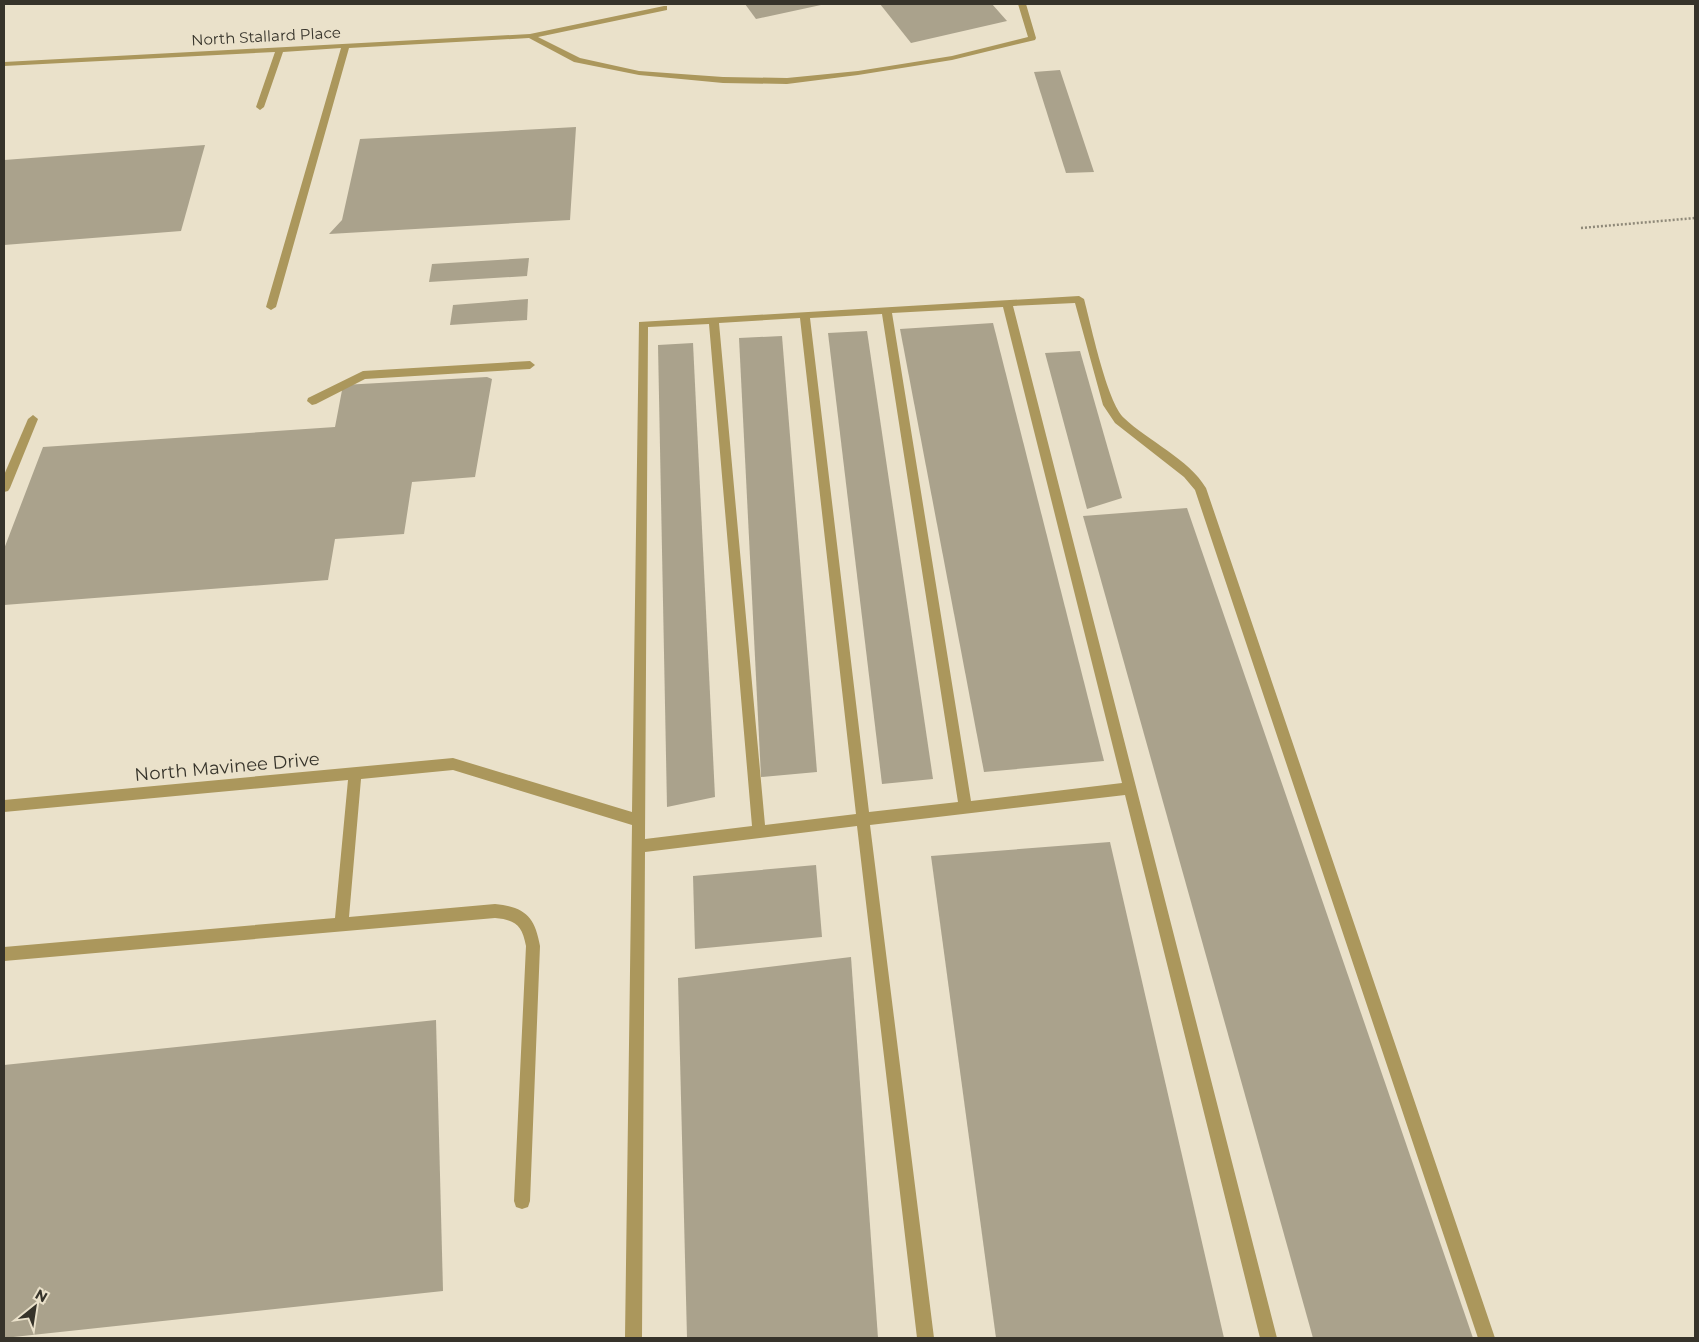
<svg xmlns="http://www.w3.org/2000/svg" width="1699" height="1342" font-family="Montserrat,sans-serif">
	<rect width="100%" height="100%" fill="#eae1ca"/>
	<g fill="#aaa28c">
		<polygon points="745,4 821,4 821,5 756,19"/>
		<polygon points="880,4 992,4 1007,21 911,43"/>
		<polygon points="1060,70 1094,172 1066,173 1034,72"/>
		<polygon points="576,127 570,220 329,234 342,220 360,139"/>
		<polygon points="205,145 181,231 4,245 4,160"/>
		<polygon points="529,258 527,276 429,282 432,264"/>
		<polygon points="528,299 527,320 450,325 453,305"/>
		<polygon points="993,323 1104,761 984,772 900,329"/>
		<polygon points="867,331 933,779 882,784 828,333"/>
		<polygon points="782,336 817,772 761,777 739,338"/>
		<polygon points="693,343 715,797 667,807 658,345"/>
		<polygon points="1080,351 1122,498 1087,509 1045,353"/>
		<polygon points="487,377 492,379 475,477 412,482 404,534 335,539 328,580 4,605 4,549 43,447 335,427 343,385"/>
		<polygon points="1187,508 1473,1338 1313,1338 1083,516"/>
		<polygon points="1110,842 1224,1338 996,1338 931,856"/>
		<polygon points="816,865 822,937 695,949 693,876"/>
		<polygon points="851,957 878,1338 687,1338 678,978"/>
		<polygon points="436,1020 443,1291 4,1338 4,1065"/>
	</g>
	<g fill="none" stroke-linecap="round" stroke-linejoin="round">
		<polyline stroke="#8f8979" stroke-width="2.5" stroke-dasharray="2 2" stroke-linecap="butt" points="1581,228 1695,218"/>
		<g fill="#ab975c" fill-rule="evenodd">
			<polygon points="1018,4 1026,4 1036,38 1035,40 952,60 858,75 787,84 723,83 639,75 574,62 529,38 349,48 276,307 271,310 266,307 341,48 283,52 264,107 260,110 256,107 275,52 4,66 4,62 530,34 664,6 667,6 667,10 538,37 580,58 639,71 723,77 787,78 858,71 952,56 1028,37"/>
			<path d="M1079,296L1084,299C1091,325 1107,402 1124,418C1148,441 1189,459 1206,488L1495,1338H1478L1195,490L1184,477L1115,423L1103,405L1075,303L1013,306L1277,1338H1260L1125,795L870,825L934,1338H917L857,826L645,852L642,1338H625L632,825L453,770L361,779L349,917L495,904C525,907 535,917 540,946L530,1201L528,1207L522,1209L516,1207L514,1201L526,946C522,925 516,920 495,918L4,961V947L335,918L348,780L4,812V800L453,758L632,812L639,322ZM1003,307L1122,783L971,801L892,313ZM882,314L958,802L869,812L810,318ZM800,318L856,814L765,825L719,323ZM709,324L752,826L645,839L648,327Z"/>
			<polygon points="530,361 535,365 530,369 365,379 316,404 312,405 307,401 308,398 363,371"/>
			<polygon points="33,415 38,419 10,488 8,491 4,492 4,475 28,419"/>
		</g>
	</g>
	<g text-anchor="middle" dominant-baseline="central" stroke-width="4.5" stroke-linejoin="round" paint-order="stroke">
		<g font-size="15" fill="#36332a" stroke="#eae1ca">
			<text transform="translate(266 36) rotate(-3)">North Stallard Place</text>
		</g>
		<g font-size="18" fill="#36332a" stroke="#eae1ca">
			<text transform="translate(227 767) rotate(-5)">North Mavinee Drive</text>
		</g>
	</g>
	<rect width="1699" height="1342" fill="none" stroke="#36332a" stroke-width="10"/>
	<g transform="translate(35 1307) rotate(30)" stroke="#eae1ca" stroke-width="4" paint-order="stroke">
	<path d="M0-4L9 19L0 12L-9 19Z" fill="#36332a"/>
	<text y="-8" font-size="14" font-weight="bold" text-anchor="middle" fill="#36332a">N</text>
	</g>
</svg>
